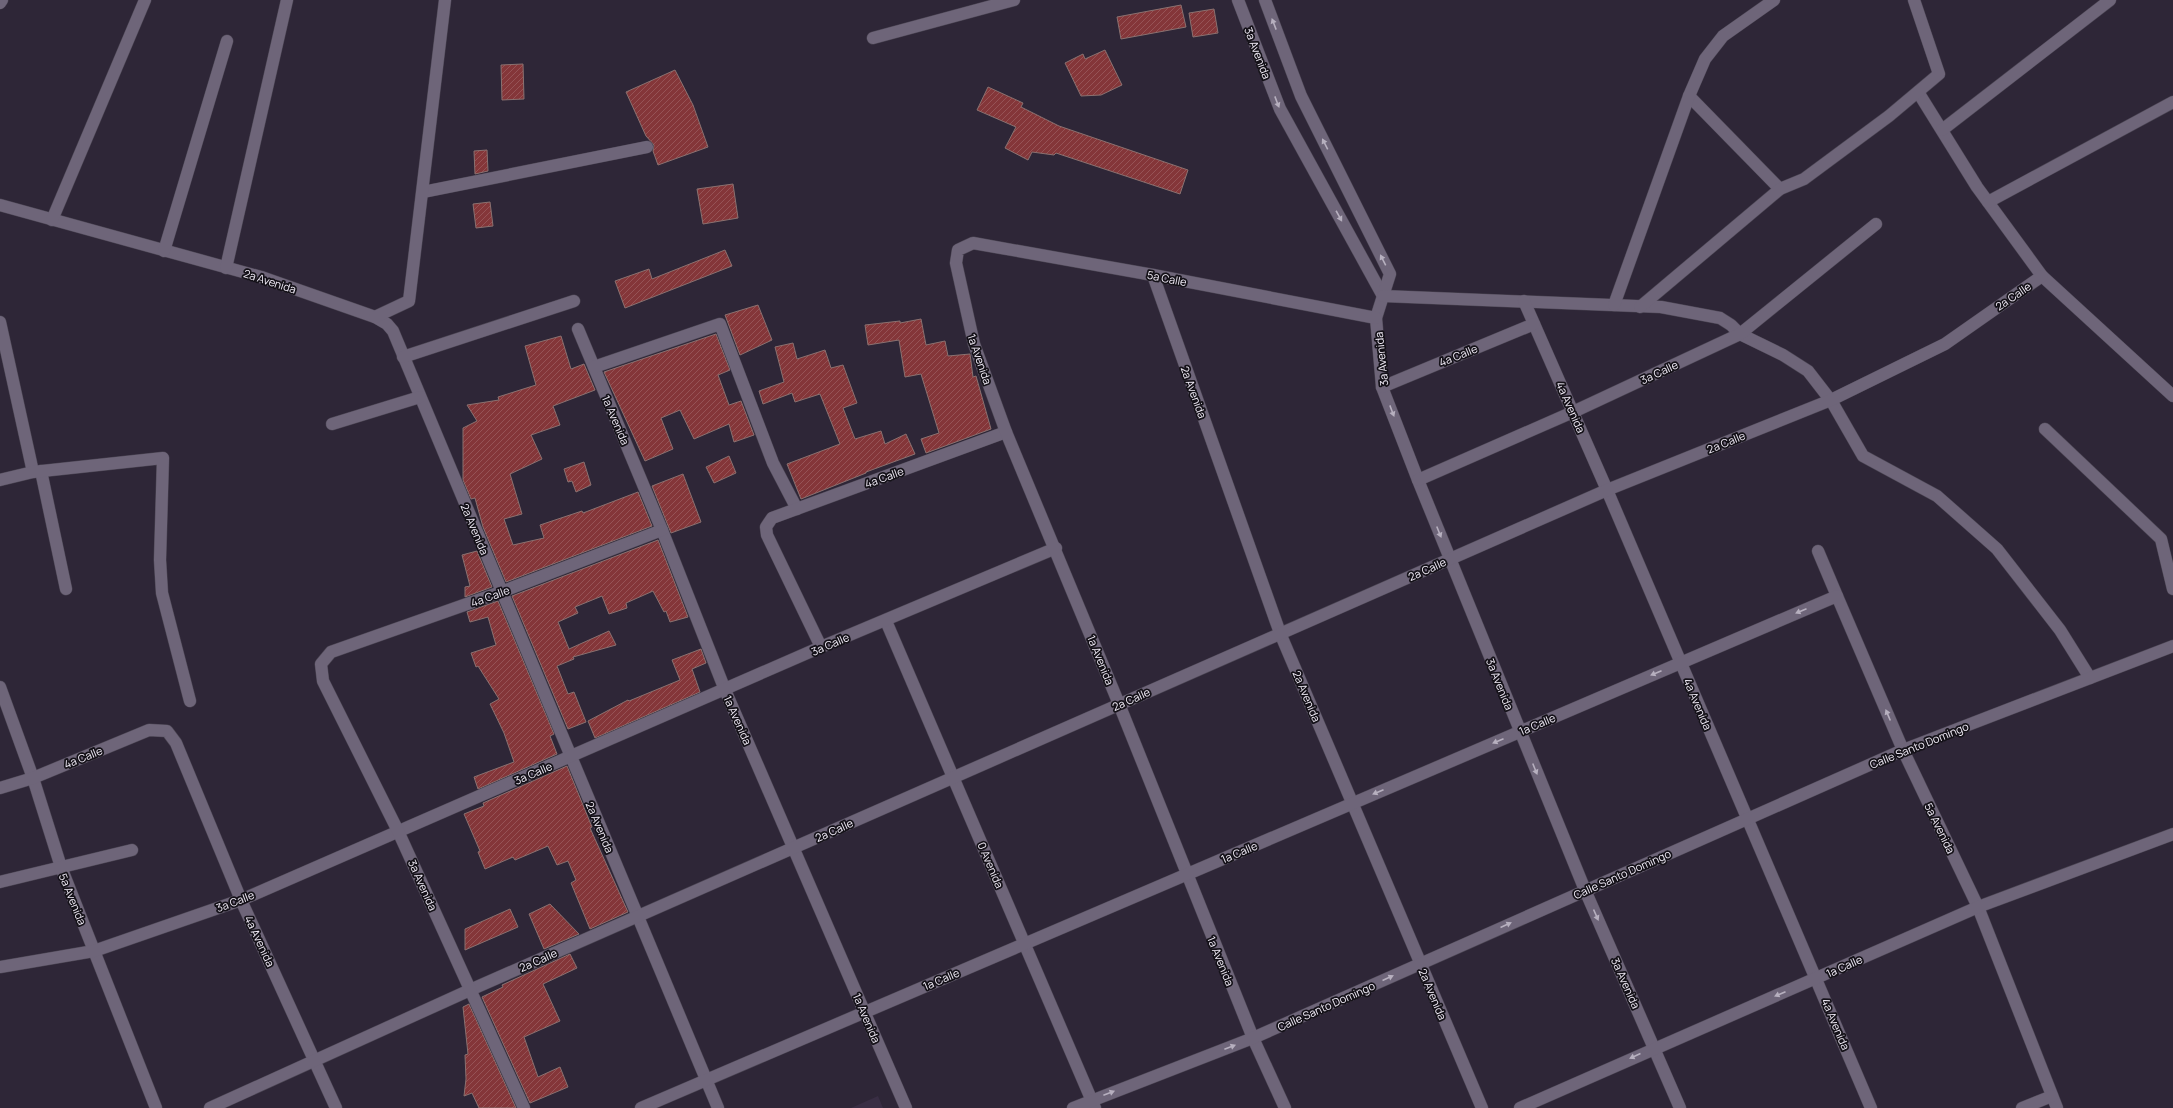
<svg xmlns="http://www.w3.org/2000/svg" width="2173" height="1108" font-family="Manrope,sans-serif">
	<defs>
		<pattern id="building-hatch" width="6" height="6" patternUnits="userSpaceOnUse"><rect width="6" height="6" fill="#843639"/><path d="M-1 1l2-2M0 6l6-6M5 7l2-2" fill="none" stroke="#965356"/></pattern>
	</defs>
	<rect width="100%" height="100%" fill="#2e2637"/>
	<polygon fill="#392e44" points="878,1096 883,1108 851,1108"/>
	<g fill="url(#building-hatch)" stroke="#8a7170">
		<polygon points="1181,5 1186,27 1121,39 1117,17"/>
		<polygon points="1214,9 1218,33 1193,37 1189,13"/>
		<polygon points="1105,50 1122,85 1101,95 1081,96 1065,63 1083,54 1085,59"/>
		<polygon points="523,64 524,99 502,100 501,65"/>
		<polygon points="675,70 693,105 708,147 658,165 653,151 654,145 646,136 626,92"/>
		<polygon points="988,87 1023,103 1021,107 1059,126 1188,170 1180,194 1056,153 1054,155 1032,152 1028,160 1005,148 1016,127 977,110"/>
		<polygon points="487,150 488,171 475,174 474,151"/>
		<polygon points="733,184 738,218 703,224 697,189"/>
		<polygon points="490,202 493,226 476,228 473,204"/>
		<polygon points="725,250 732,266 625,308 615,281 649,269 652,279"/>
		<polygon points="758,305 772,340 740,355 725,315"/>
		<polygon points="921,319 926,345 945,341 948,356 970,354 973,377 976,376 991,429 926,453 921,439 939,433 921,374 905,377 899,340 868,345 865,325 900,321 900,323"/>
		<polygon points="716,334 730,370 718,375 729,405 741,401 754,435 734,442 729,424 694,439 680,410 661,418 673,449 645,461 604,372"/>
		<polygon points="561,336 571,369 584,364 595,390 553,406 560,425 531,435 542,459 510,474 522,514 504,519 513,545 544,538 540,525 582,511 583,513 638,492 652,526 506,582 483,527 475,498 471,499 463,480 463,428 477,421 467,405 499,400 498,397 536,385 525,346"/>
		<polygon points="793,343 797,359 825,350 831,368 843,365 857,403 843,408 855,439 881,431 885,444 906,434 915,454 866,472 866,473 801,499 787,464 840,444 820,394 795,402 792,393 763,404 759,391 784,382 775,347"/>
		<polygon points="729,456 736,473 714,483 706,467"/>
		<polygon points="584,462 591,485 576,492 572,481 568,482 564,469"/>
		<polygon points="683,474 701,522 671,533 652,486"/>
		<polygon points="658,540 688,617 670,622 666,611 664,612 653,591 626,603 627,608 609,614 602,596 575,607 578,613 558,622 569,649 609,631 616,645 573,657 574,659 557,666 568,694 574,692 586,722 568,729 512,596"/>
		<polygon points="477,551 492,587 465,597 465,587 470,586 462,555"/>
		<polygon points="498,601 554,734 550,736 557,754 478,789 474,777 514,762 504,733 490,704 499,699 478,666 476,667 471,653 496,645 488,617 470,622 467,612"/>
		<polygon points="701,649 706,663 692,669 700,692 595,738 588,721 628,700 629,701 680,680 672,660"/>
		<polygon points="567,766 592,827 590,828 628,912 590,929 571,883 576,880 568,861 557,865 548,846 515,860 513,857 485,869 478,852 480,851 464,814 484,806 483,803"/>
		<polygon points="550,904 579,934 544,949 529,914"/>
		<polygon points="510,909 518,927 465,950 465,929"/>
		<polygon points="570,954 577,968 543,984 560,1021 524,1037 538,1077 560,1067 568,1087 530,1103 482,997 503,987 502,985"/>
		<polygon points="469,1004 516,1108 479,1108 472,1093 464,1096 466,1079 465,1055 468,1054 463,1007"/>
	</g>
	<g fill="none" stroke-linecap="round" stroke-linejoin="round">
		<defs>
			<g id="street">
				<polyline points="1238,0 1280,109 1383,296"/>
				<polyline points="1265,0 1301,96 1390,274 1376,318 1382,387 1418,480 1585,890 1680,1108"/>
				<polyline points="0,3 2,0"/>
				<polyline points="873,38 1014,0"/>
				<polyline points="1918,92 1977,187 2042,276 2173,396"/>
				<polyline points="1689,96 1780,189"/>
				<polyline points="1942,130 2110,0"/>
				<polyline points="423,192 647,147"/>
				<polyline points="1988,202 2173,102"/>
				<polyline points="0,205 261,277 375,317 387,324 393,331 718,1108"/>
				<polyline points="52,220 145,0"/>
				<polyline points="164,251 227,41"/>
				<polyline points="226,268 287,0"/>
				<polyline points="1153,275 1280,633 1482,1108"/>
				<polyline points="1383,296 1661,307 1720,318 1731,325 1740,334 1783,355 1808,371 1832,402 1863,456 1937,496 1997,549 2060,630 2090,678"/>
				<polyline points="1524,301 1607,490 1871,1108"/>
				<polyline points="1614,305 1689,96 1705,59 1723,36 1774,0"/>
				<polyline points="1640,307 1780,189 1804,179 1889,116 1939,74 1914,0"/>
				<polyline points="375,317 409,301 445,0"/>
				<polyline points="0,322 33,472"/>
				<polyline points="578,329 662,530 725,690 906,1108"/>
				<polyline points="403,357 574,301"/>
				<polyline points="594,367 720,324 773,463 797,509"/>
				<polyline points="1382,387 1534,324"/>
				<polyline points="332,424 420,397"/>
				<polyline points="2045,429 2161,539 2173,589"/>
				<polyline points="41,471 66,589"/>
				<polyline points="0,480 33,472 163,458 160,560 162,593 190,701"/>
				<polyline points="1418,480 1573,412 1740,334 1876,224"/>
				<polyline points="1818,551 1837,596"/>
				<polyline points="886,621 1095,1108"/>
				<polyline points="821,647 767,535 766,527 772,518 1006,432"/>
				<polyline points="0,687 33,778 61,867 156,1108"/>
				<polyline points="1903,750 1978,907 2057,1108"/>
				<polyline points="0,788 33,778 149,730 167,731 176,743 241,900 336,1108"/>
				<polyline points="0,882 132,850"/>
				<polyline points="0,967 94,951 241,900 821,647 1056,548"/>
				<polyline points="210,1108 470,990 1607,490 1831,400 1945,344 2042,276"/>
				<polyline points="524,1108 398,831 323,681 321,664 331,652 501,592 662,530"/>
				<polyline points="1285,1108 1253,1038 1119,704 1006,432 974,344 956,263 958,250 973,243 1153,275 1376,318"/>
				<polyline points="1520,1108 1978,907 2173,834"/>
				<polyline points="2022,1108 2052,1096"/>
			</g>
			<g id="secondary">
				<polyline points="641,1108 1837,596 1903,750"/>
				<polyline points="1073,1108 1253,1038 1903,750 2173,646"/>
			</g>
		</defs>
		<use href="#street" stroke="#4b4553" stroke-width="13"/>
		<use href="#secondary" stroke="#4b4553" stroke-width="13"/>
		<use href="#street" stroke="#6e6579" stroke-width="12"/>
		<use href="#secondary" stroke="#6e6579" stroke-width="12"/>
	</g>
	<defs><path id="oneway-solid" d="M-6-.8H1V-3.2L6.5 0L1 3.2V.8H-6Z"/></defs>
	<g fill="#b7b0bf">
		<use href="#oneway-solid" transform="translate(1274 24) rotate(-111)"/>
		<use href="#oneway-solid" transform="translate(1277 102) rotate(69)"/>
		<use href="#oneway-solid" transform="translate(1325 144) rotate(-117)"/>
		<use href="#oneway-solid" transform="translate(1339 216) rotate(61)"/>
		<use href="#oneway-solid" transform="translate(1383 260) rotate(-117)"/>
		<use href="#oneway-solid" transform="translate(1392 411) rotate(69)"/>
		<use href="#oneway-solid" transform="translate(1439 532) rotate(68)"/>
		<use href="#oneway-solid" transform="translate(1801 611) rotate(157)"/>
		<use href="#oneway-solid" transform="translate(1656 673) rotate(157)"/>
		<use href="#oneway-solid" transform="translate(1888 715) rotate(-113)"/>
		<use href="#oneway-solid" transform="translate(1498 741) rotate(157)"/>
		<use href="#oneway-solid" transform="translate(1535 769) rotate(68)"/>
		<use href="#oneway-solid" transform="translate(1378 792) rotate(157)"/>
		<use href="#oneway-solid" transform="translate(1596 915) rotate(66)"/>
		<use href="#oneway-solid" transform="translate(1506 925) rotate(-24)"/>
		<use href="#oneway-solid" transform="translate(1388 978) rotate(-24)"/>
		<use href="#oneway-solid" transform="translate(1780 994) rotate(157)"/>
		<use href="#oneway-solid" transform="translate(1230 1047) rotate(-21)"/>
		<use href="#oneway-solid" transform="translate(1635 1056) rotate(156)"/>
		<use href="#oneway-solid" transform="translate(1109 1093) rotate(-21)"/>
	</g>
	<g text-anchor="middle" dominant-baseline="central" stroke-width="3.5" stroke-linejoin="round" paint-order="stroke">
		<g font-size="11" fill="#f3eef9" stroke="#141118">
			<text transform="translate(1258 53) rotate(69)">3a Avenida</text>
			<text transform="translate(1167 278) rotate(11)">5a Calle</text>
			<text transform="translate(270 281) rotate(18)">2a Avenida</text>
			<text transform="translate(2013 296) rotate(-34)">2a Calle</text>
			<text transform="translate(1458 355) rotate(-22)">4a Calle</text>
			<text transform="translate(980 359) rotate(71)">1a Avenida</text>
			<text transform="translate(1381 359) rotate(-96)">3a Avenida</text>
			<text transform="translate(1659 372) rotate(-25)">3a Calle</text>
			<text transform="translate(1194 392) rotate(70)">2a Avenida</text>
			<text transform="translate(1571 407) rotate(66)">4a Avenida</text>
			<text transform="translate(616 420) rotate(67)">1a Avenida</text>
			<text transform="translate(1726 442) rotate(-22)">2a Calle</text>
			<text transform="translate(884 477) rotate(-20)">4a Calle</text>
			<text transform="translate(475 529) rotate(67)">2a Avenida</text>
			<text transform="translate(1427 569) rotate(-24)">2a Calle</text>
			<text transform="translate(490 596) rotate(-20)">4a Calle</text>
			<text transform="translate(830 644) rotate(-23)">3a Calle</text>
			<text transform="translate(1101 660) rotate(68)">1a Avenida</text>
			<text transform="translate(1500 684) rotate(68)">3a Avenida</text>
			<text transform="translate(1307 696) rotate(67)">2a Avenida</text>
			<text transform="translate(1131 699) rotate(-24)">2a Calle</text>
			<text transform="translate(1698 704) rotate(67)">4a Avenida</text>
			<text transform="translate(738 720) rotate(66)">1a Avenida</text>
			<text transform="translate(1537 724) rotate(-23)">1a Calle</text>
			<text transform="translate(1919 745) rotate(-22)">Calle Santo Domingo</text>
			<text transform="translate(83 757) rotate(-22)">4a Calle</text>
			<text transform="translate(533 773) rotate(-23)">3a Calle</text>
			<text transform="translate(600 827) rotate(67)">2a Avenida</text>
			<text transform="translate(1940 828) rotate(64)">5a Avenida</text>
			<text transform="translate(834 830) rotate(-24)">2a Calle</text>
			<text transform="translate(1239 852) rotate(-23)">1a Calle</text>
			<text transform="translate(991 865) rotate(67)">0 Avenida</text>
			<text transform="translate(1622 874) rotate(-24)">Calle Santo Domingo</text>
			<text transform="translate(423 885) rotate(66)">3a Avenida</text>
			<text transform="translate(73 899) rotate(68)">5a Avenida</text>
			<text transform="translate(235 901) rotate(-21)">3a Calle</text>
			<text transform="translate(260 941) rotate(65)">4a Avenida</text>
			<text transform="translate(538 960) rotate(-24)">2a Calle</text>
			<text transform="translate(1221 961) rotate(68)">1a Avenida</text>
			<text transform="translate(1844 966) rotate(-24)">1a Calle</text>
			<text transform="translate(941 979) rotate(-23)">1a Calle</text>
			<text transform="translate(1626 983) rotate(66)">3a Avenida</text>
			<text transform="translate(1433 994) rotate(67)">2a Avenida</text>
			<text transform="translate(1326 1006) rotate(-24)">Calle Santo Domingo</text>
			<text transform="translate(867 1018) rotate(67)">1a Avenida</text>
			<text transform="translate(1836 1024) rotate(67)">4a Avenida</text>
		</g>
	</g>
</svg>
